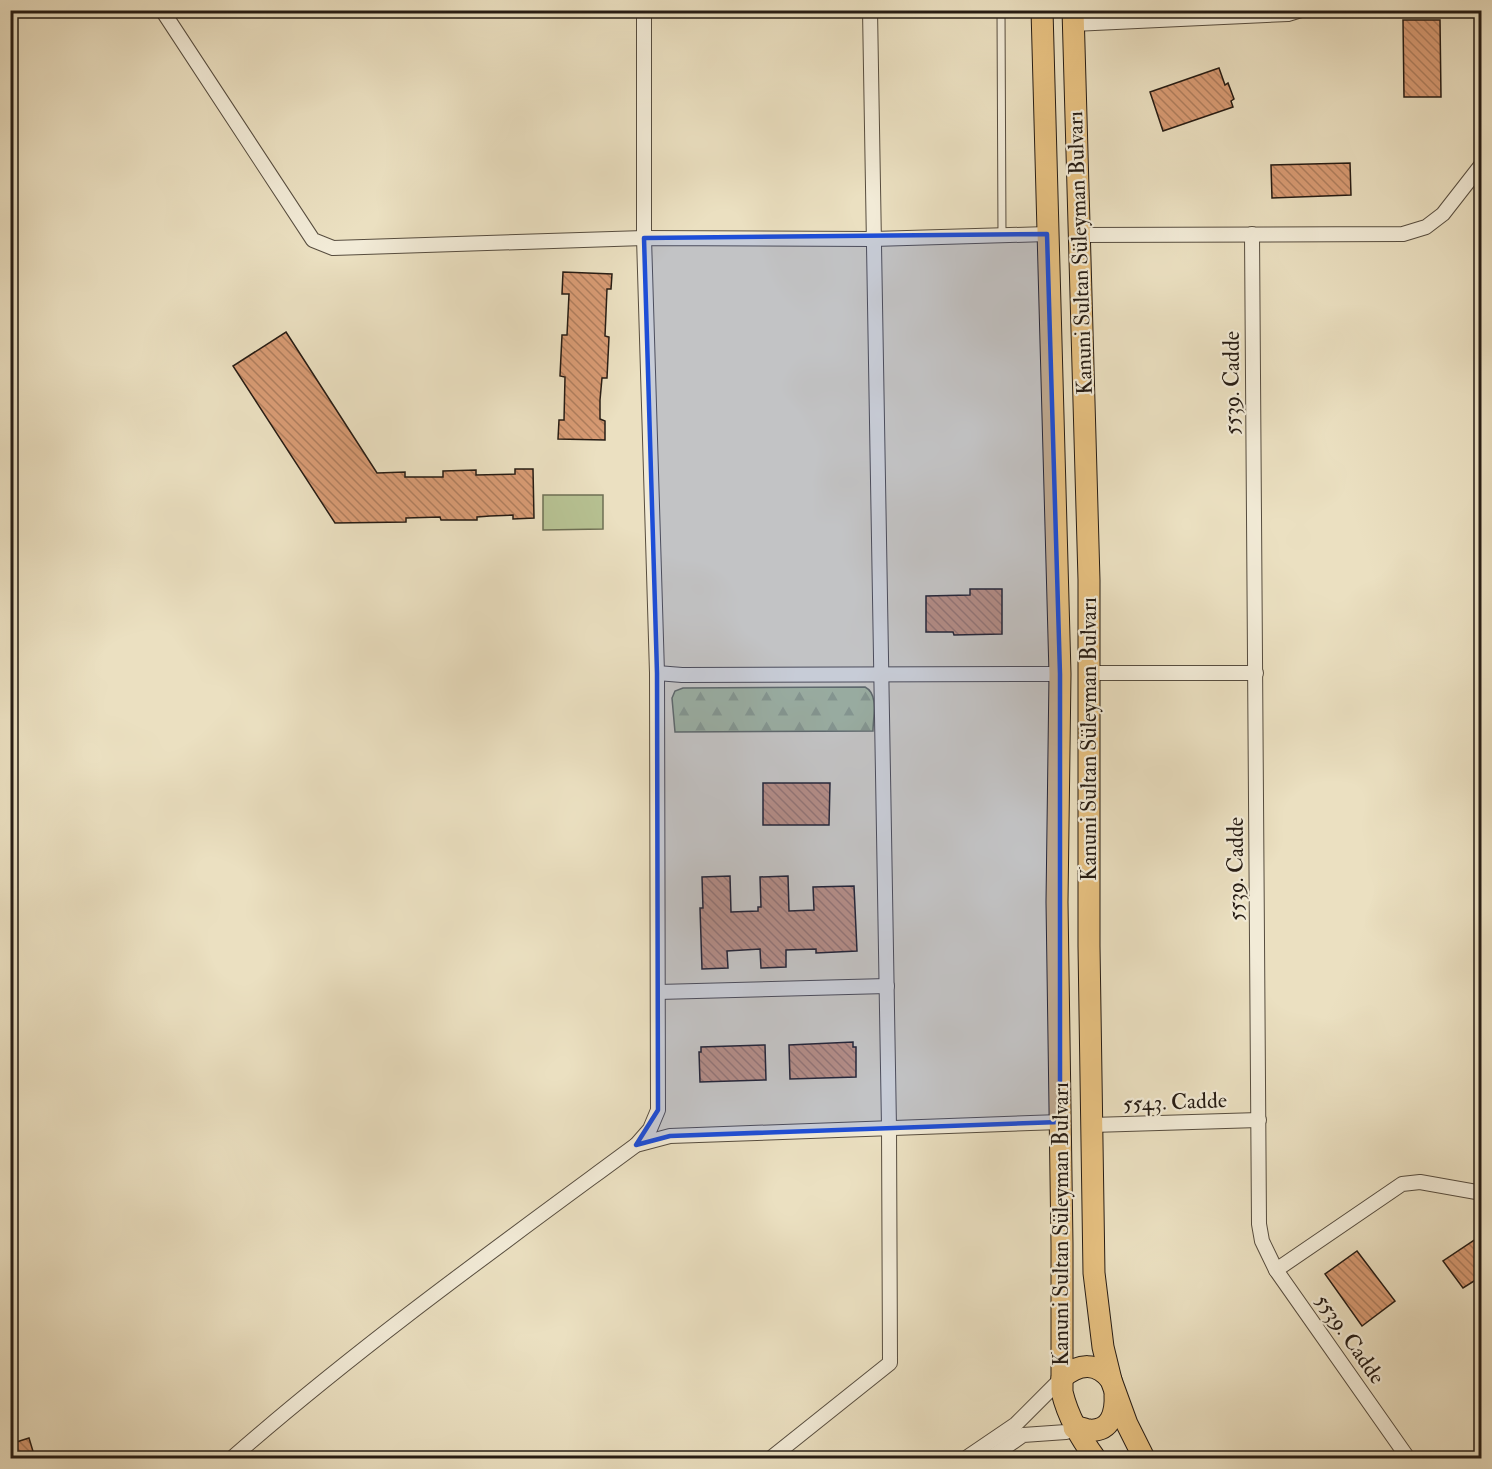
<svg xmlns="http://www.w3.org/2000/svg" width="1492" height="1469" font-family="'IM FELL Double Pica',serif">
	<defs>
		<pattern id="forest-firs" width="22" height="20" patternUnits="userSpaceOnUse" patternTransform="scale(1.5)"><rect width="22" height="20" fill="#b7c293"/><path d="M5 1l3.5 6h-7zM16 11l3.5 6h-7z" fill="#9da67e"/></pattern>
		<pattern id="building-back-hatch" width="6" height="6" patternUnits="userSpaceOnUse" patternTransform="scale(1.5)"><rect width="6" height="6" fill="#d89b74"/><path d="M-1 5l2 2M0 0l6 6M5-1l2 2" fill="none" stroke="#af7e5e"/></pattern>
	</defs>
	<rect width="100%" height="100%" fill="#ebe0c1"/>
	<filter id="stains"><feTurbulence type="fractalNoise" baseFrequency=".00333" numOctaves="4"/><feColorMatrix values="0 0 0 0 .2 0 0 0 0 .09 0 0 0 0 .02 0 0 0 .5 -.17"/></filter>
	<radialGradient id="worn" r=".72"><stop offset=".6" stop-color="#630" stop-opacity="0"/><stop offset="1" stop-color="#630" stop-opacity=".3"/></radialGradient>
	<polygon fill="#b7c293" stroke="#6e6f54" stroke-width="1.5" points="543,495 603,495 603,529 543,530"/>
	<path fill="url(#forest-firs)" stroke="#6e6f54" stroke-width="1.5" d="M865,687C879,694 873,717 873,731L675,732L672,698L675,691L683,688Z"/>
	<g fill="url(#building-back-hatch)" stroke="#261c14" stroke-width="1.5">
		<polygon points="1403,20 1440,20 1441,97 1404,97"/>
		<polygon points="1219,68 1225,85 1228,83 1234,99 1231,101 1233,107 1163,131 1150,92"/>
		<polygon points="1350,163 1351,195 1272,198 1271,165"/>
		<polygon points="563,272 612,274 611,289 607,289 605,336 609,337 607,378 602,378 600,400 600,419 605,421 605,440 558,439 559,420 564,420 565,377 560,376 562,335 567,335 569,294 562,294"/>
		<polygon points="286,332 377,473 405,472 405,477 443,477 443,471 476,470 476,475 515,474 515,469 533,469 534,518 513,519 513,515 490,516 477,517 477,520 441,520 440,517 406,518 406,522 335,523 233,366"/>
		<polygon points="970,589 1002,589 1002,634 954,635 953,632 926,632 926,596 970,595"/>
		<polygon points="763,783 830,783 829,825 763,825"/>
		<polygon points="730,876 731,912 758,911 758,907 761,907 760,877 788,876 789,911 814,910 813,887 854,886 857,951 816,953 816,949 786,950 786,967 761,968 760,949 727,951 728,968 702,969 700,908 703,908 702,877"/>
		<polygon points="853,1042 853,1047 856,1047 856,1077 790,1079 789,1045"/>
		<polygon points="765,1045 766,1080 700,1082 699,1052 701,1052 701,1047"/>
		<polygon points="1482,1235 1482,1276 1463,1288 1443,1261"/>
		<polygon points="1357,1251 1395,1301 1362,1326 1325,1274"/>
		<polygon points="29,1438 35,1458 10,1458 10,1444"/>
	</g>
	<g fill="none" stroke-linecap="round" stroke-linejoin="round">
		<defs>
			<polyline id="lane" points="1001,10 1002,236"/>
			<g id="street">
				<polyline points="162,10 313,240 333,248 644,238 873,239 1047,234"/>
				<polyline points="1073,24 1288,14 1301,10"/>
				<polyline points="1482,53 1482,62"/>
				<polyline points="1252,234 1259,1224 1262,1241 1276,1270 1408,1458"/>
				<polyline points="1079,235 1403,234 1426,227 1443,214 1482,164"/>
				<polyline points="657,673 682,675 1060,674"/>
				<polyline points="1090,673 1256,673"/>
				<polyline points="658,992 887,986"/>
				<polyline points="1092,1125 1259,1120"/>
				<polyline points="636,1145 650,1129 658,1110 657,673 644,238 644,10"/>
				<polyline points="1276,1270 1402,1184 1420,1182 1482,1193"/>
				<path d="M232,1458C360,1346 499,1246 636,1145L670,1136L1060,1122"/>
				<polyline points="771,1458 890,1363 889,1127 870,10"/>
				<polyline points="966,1458 1016,1424 1062,1378"/>
				<polyline points="990,1458 1023,1435 1066,1432 1074,1428"/>
			</g>
			<g id="primary">
				<path d="M1042,10L1060,674L1057,902L1062,1244V1392C1068,1417 1080,1437 1095,1458"/>
				<polyline points="1073,10 1089,580 1089,946 1094,1273 1103,1347 1111,1380 1127,1424 1144,1458"/>
				<path d="M1062,1378C1079,1363 1097,1362 1111,1380"/>
				<path d="M1074,1428C1080,1426 1083,1429 1089,1430C1111,1432 1116,1412 1115,1395"/>
			</g>
		</defs>
		<use href="#lane" stroke="#574d3f" stroke-width="9"/>
		<use href="#street" stroke="#574d3f" stroke-width="16"/>
		<use href="#primary" stroke="#261c14" stroke-width="23"/>
		<use href="#lane" stroke="#f2ebd7" stroke-width="7"/>
		<use href="#street" stroke="#f2ebd7" stroke-width="14"/>
		<use href="#primary" stroke="#e6c080" stroke-width="21"/>
	</g>
	<path fill="#1d4ed8" fill-opacity="0.2" stroke="#1d4ed8" stroke-width="4.5" stroke-linejoin="round" d="M1047,234L1060,674V1122L670,1136L636,1145L658,1110L657,673L644,238Z"/>
	<g text-anchor="middle" dominant-baseline="central" stroke-width="4.5" stroke-linejoin="round" paint-order="stroke">
		<g font-size="22" fill="#261c14" stroke="#f2ebd7">
			<text transform="translate(1080 253) rotate(-92)">Kanuni Sultan Süleyman Bulvarı</text>
			<text transform="translate(1232 383) rotate(-90)">5539. Cadde</text>
			<text transform="translate(1089 739) rotate(-90)">Kanuni Sultan Süleyman Bulvarı</text>
			<text transform="translate(1236 869) rotate(-90)">5539. Cadde</text>
			<text transform="translate(1175 1102) rotate(-2)">5543. Cadde</text>
			<text transform="translate(1061 1224) rotate(-90)">Kanuni Sultan Süleyman Bulvarı</text>
			<text transform="translate(1350 1339) rotate(55)">5539. Cadde</text>
		</g>
	</g>
	<rect width="1492" height="1469" fill="none" stroke="#ebe0c1" stroke-width="36"/>
	<rect x="12" y="12" width="1468" height="1445" fill="none" stroke="#261c14" stroke-width="3"/>
	<rect x="18" y="18" width="1456" height="1433" fill="none" stroke="#261c14" stroke-width="1.5"/>
	<rect width="100%" height="100%" filter="url(#stains)"/>
	<rect width="100%" height="100%" fill="url(#worn)"/>
</svg>
